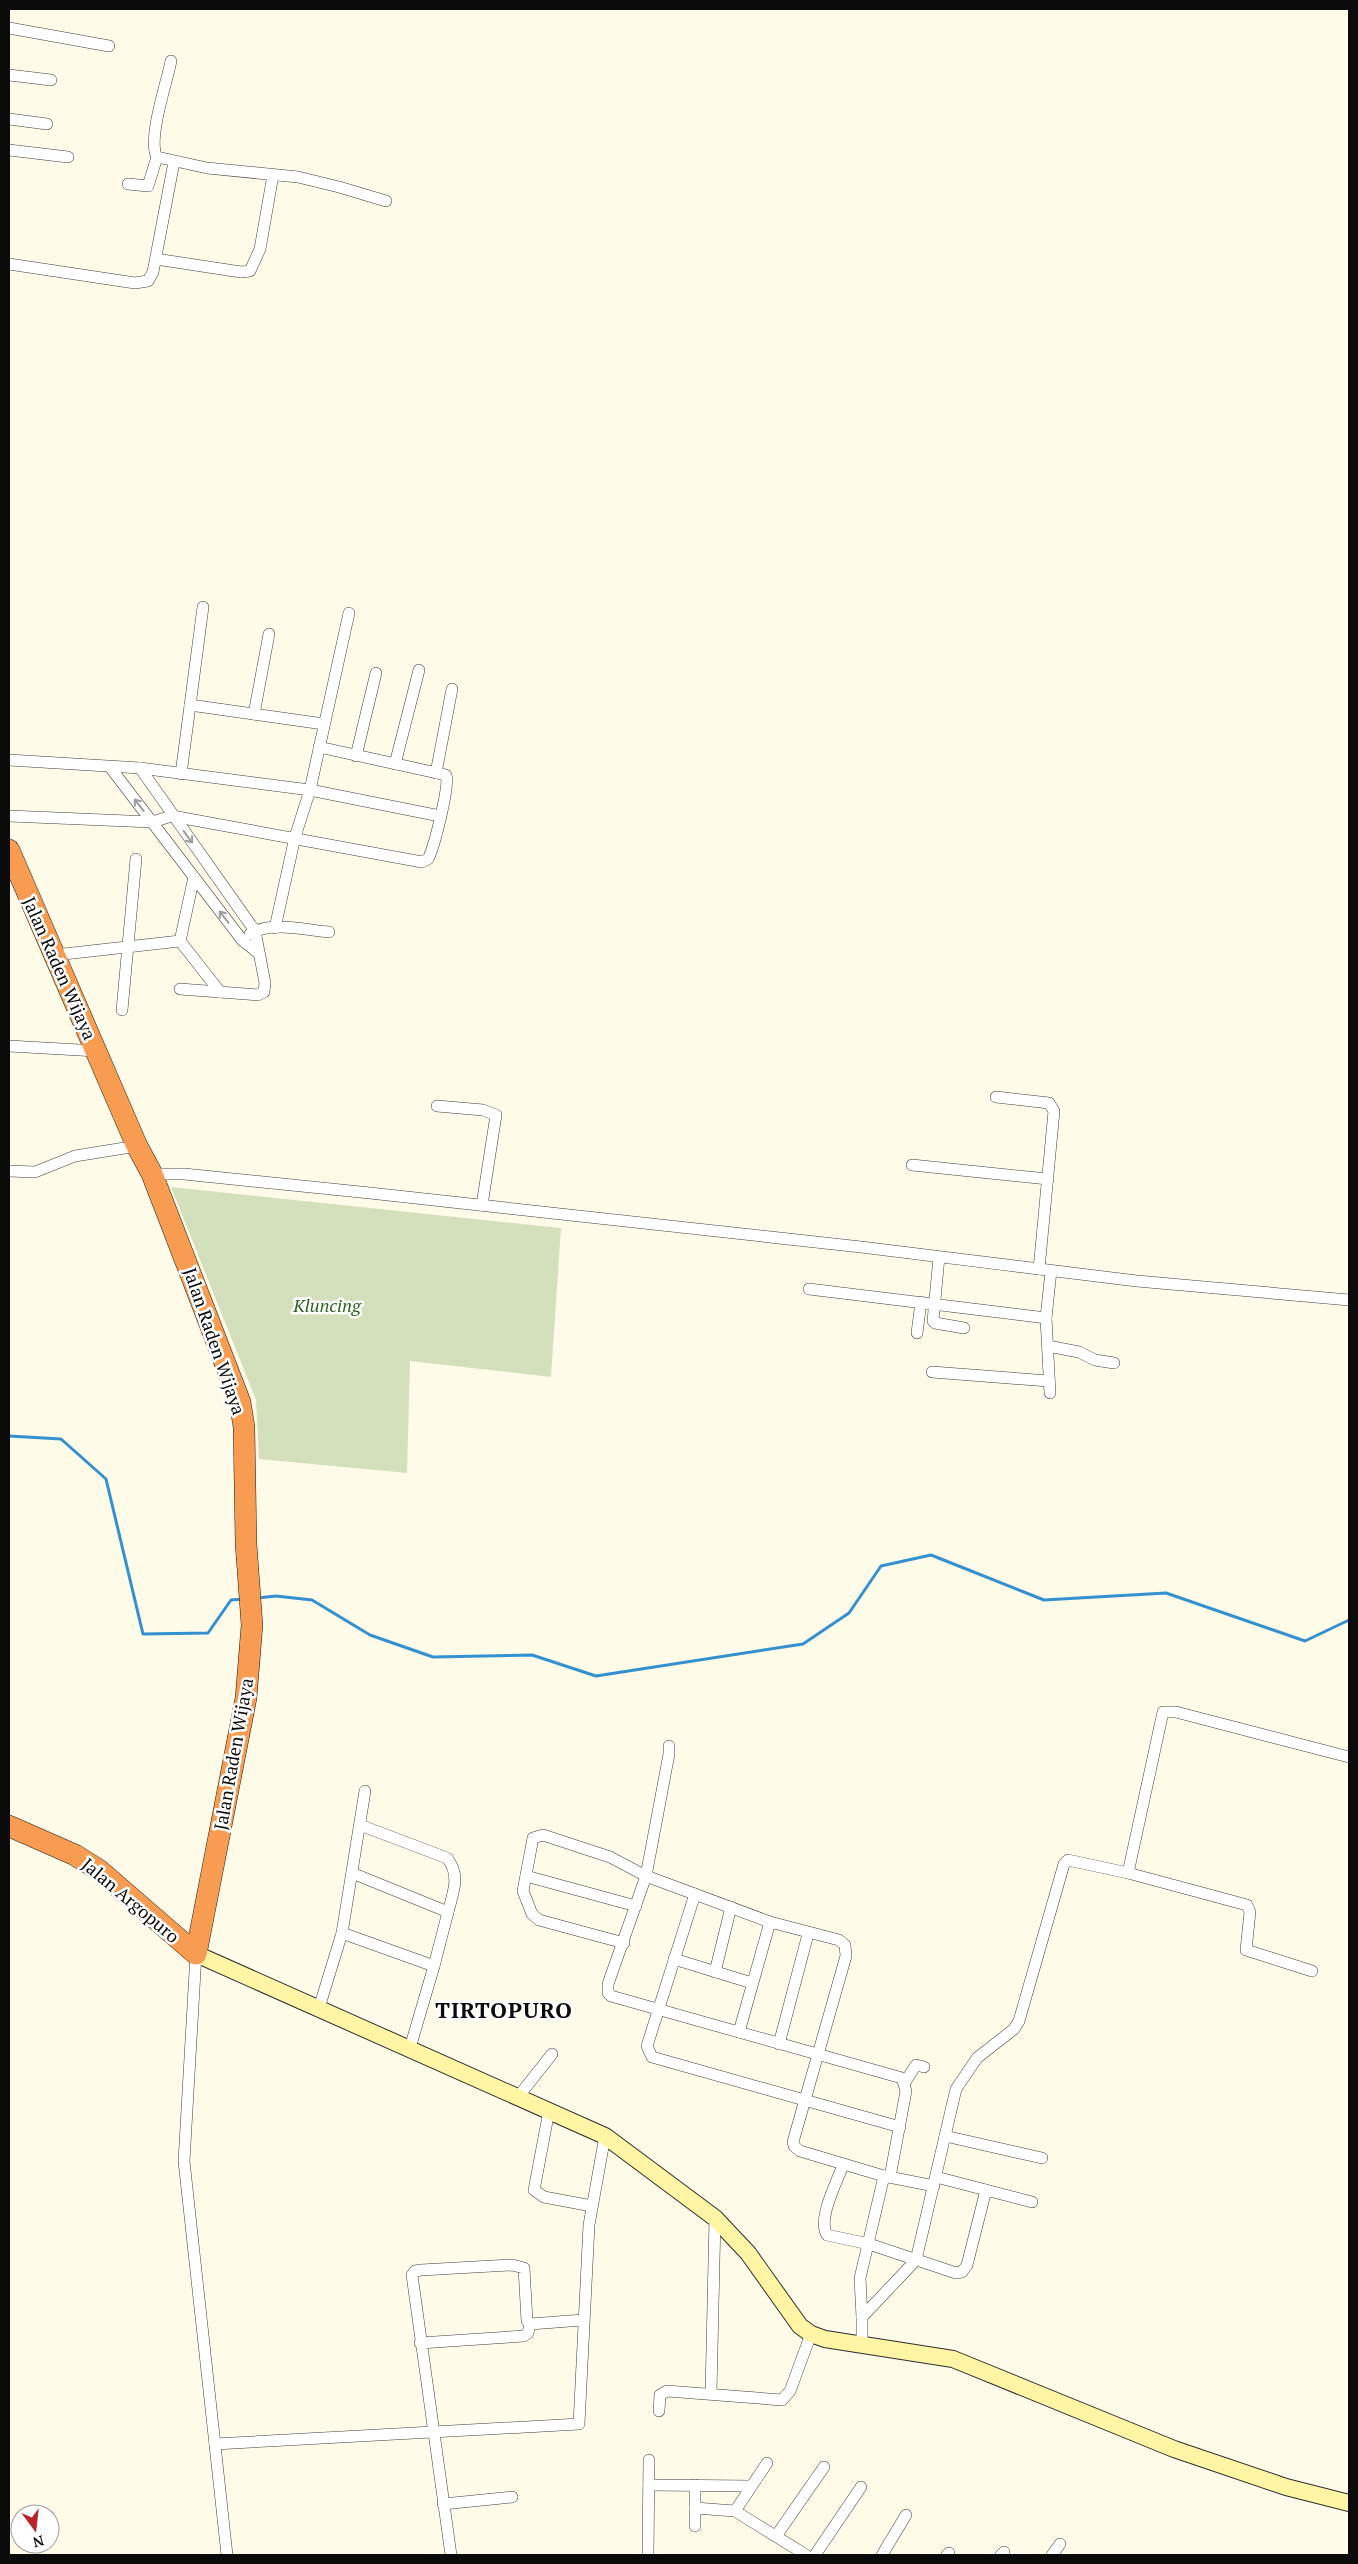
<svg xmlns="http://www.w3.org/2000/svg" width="1358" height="2564" font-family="'PT Serif',serif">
	<rect width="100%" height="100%" fill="#fffbe9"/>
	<polygon fill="#d4e0bc" points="171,1187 561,1228 551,1377 410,1361 407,1473 259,1459 256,1400"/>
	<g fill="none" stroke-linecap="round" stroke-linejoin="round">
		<g stroke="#3491cf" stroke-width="3">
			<polyline points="9,1436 61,1439 106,1479 143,1634 208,1633 231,1600 243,1599"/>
			<polyline points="257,1598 276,1596 312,1600 370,1635 433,1657 532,1655 596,1676 803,1644 849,1613 881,1566 931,1555 1044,1600 1166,1593 1305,1641 1349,1620"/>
		</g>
		<defs>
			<g id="street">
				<polyline points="9,28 109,46"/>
				<path d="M171,61C167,82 147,140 157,157L207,168L298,177L339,187L386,201"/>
				<polyline points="9,75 51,80"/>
				<polyline points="9,119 47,124"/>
				<polyline points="9,150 68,157"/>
				<polyline points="128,184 148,186 157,157"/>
				<polyline points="156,259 241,272 250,271 260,249 273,175"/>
				<polyline points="9,264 135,283 148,281 153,272 174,162"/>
				<polyline points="190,705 324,724"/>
				<polyline points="254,714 269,634"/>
				<polyline points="356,756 376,673"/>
				<polyline points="9,760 140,768 310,790 440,816"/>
				<polyline points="395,764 419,670"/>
				<polyline points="110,767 242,940 257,952"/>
				<polyline points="140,768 255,931 265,983 264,992 258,995 180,989"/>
				<polyline points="436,773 452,689"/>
				<polyline points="181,774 203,607"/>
				<path d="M9,816L152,822L172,816L422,862L428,859C434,848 450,785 446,775L319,747"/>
				<polyline points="194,877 180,941 220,992"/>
				<polyline points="275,928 295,837 310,790 349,613"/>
				<path d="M250,934C270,921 306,930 329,932"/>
				<polyline points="55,955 180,941"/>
				<polyline points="122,1010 136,859"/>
				<polyline points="9,1046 97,1051"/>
				<polyline points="996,1097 1049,1103 1054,1111 1039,1269"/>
				<polyline points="437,1106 483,1110 496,1115 482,1205"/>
				<polyline points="912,1165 1048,1179"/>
				<polyline points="9,1171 35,1172 75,1156 137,1146"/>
				<polyline points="152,1174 184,1174 370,1193 861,1247 1137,1281 1349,1300"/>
				<polyline points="939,1257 933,1321 935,1323 964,1328"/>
				<polyline points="809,1289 1046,1318"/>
				<polyline points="917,1333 921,1302"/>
				<polyline points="1048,1346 1079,1352 1095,1360 1114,1363"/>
				<polyline points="932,1372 1049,1381"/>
				<polyline points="1050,1393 1046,1318 1051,1271"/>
				<polyline points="669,1746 669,1754 646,1876 608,1984 608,1993 611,1996 902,2078 906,2091 890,2177"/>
				<path d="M360,1825L447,1858C461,1875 453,1893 448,1912"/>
				<polyline points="352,1873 448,1912 434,1966"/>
				<polyline points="1128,1873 1247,1905 1250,1912 1246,1950 1312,1971"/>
				<polyline points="526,1876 636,1906"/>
				<polyline points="695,1894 647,2046 652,2057 900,2127"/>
				<polyline points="342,1933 434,1966 410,2048"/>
				<polyline points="624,1943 539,1920 532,1914 523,1891 533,1838 543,1835 610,1857 646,1876 770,1922 839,1940 845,1945 846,1956 793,2142 794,2146 800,2151 884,2176 860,2278 862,2317"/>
				<polyline points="196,1954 184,2161 227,2555"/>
				<polyline points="674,1959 752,1983"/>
				<polyline points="715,1972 731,1907"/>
				<polyline points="319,2008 342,1933 365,1791"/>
				<polyline points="739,2032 770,1922"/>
				<polyline points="779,2044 808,1934"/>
				<polyline points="905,2082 916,2065 924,2067"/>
				<polyline points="518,2097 552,2054"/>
				<polyline points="549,2111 534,2190 544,2197 592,2206"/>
				<polyline points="945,2136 1042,2158"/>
				<path d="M843,2165C837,2182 817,2219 827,2235L869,2244L956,2273L962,2272L967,2265L986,2190"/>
				<polyline points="884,2176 934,2186"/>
				<polyline points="936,2177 1032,2202"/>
				<polyline points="530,2324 583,2320"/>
				<polyline points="420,2343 524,2336 528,2333 530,2324 527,2321 524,2268 512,2265 421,2270 415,2271 412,2275 451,2555"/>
				<polyline points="862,2344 862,2317 916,2260 956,2089 977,2058 1014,2029 1019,2021 1064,1864 1068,1860 1128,1873 1163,1712 1176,1712 1349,1757"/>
				<polyline points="711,2393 715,2218"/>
				<polyline points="659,2411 660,2395 667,2391 782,2400 790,2391 811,2334"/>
				<polyline points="215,2444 579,2424 589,2225 605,2136"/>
				<polyline points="649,2485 751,2486"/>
				<polyline points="695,2485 695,2526"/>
				<polyline points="443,2504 512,2497"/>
				<polyline points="695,2508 735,2511 806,2555"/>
				<polyline points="735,2511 767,2463"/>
				<polyline points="776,2536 824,2467"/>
				<polyline points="648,2555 649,2460"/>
				<polyline points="815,2555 861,2487"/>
				<polyline points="882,2555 906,2515"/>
				<polyline points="947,2555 949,2553"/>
				<polyline points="1001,2555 1004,2552"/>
				<polyline points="1052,2555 1060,2544"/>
			</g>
			<polyline id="secondary" points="196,1954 605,2136 715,2218 748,2253 800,2326 811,2334 825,2339 953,2359 1174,2449 1286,2487 1349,2503"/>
			<polyline id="highway" points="9,850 137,1146 152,1174 240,1402 244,1427 246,1544 252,1625 246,1698 196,1954 99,1870 75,1855 9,1826"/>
		</defs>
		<use href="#street" stroke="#3e3e3e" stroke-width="12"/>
		<use href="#secondary" stroke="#2d2d2d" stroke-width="18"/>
		<use href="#highway" stroke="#1c1c1c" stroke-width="22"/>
		<use href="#street" stroke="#fff" stroke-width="11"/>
		<use href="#secondary" stroke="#fff5a4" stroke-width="16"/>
		<use href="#highway" stroke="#f79c50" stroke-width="21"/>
	</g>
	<defs><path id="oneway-shaft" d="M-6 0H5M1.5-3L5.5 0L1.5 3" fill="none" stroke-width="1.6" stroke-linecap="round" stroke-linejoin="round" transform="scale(1.25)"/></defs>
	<g stroke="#9d9d9d">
		<use href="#oneway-shaft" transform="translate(139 805) rotate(-128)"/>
		<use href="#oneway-shaft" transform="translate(188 837) rotate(54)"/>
		<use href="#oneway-shaft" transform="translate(224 917) rotate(-128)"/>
	</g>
	<g text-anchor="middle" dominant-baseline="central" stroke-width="5" stroke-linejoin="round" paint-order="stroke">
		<g font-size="18" fill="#0b0b0b" stroke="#fff">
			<text transform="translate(60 968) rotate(66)">Jalan Raden Wijaya</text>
			<text transform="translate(215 1341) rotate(71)">Jalan Raden Wijaya</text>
			<text transform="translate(233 1754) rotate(-80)">Jalan Raden Wijaya</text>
			<text transform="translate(131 1900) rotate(40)">Jalan Argopuro</text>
		</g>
		<g font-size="18" font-style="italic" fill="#2a631b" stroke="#fff">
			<text x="327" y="1305">Kluncing</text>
		</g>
		<g font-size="22" font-weight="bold" letter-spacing="1" fill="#0b0b0b" stroke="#fff">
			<text x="504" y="2009">TIRTOPURO</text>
		</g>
	</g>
	<rect width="1358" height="2564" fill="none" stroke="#0b0b0b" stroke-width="20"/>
	<g transform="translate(35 2529) rotate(165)"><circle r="24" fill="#ffffff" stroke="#9d9d9d"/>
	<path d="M0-4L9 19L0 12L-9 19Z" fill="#bc222a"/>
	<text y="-8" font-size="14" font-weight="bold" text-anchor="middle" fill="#0b0b0b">N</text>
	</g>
</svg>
